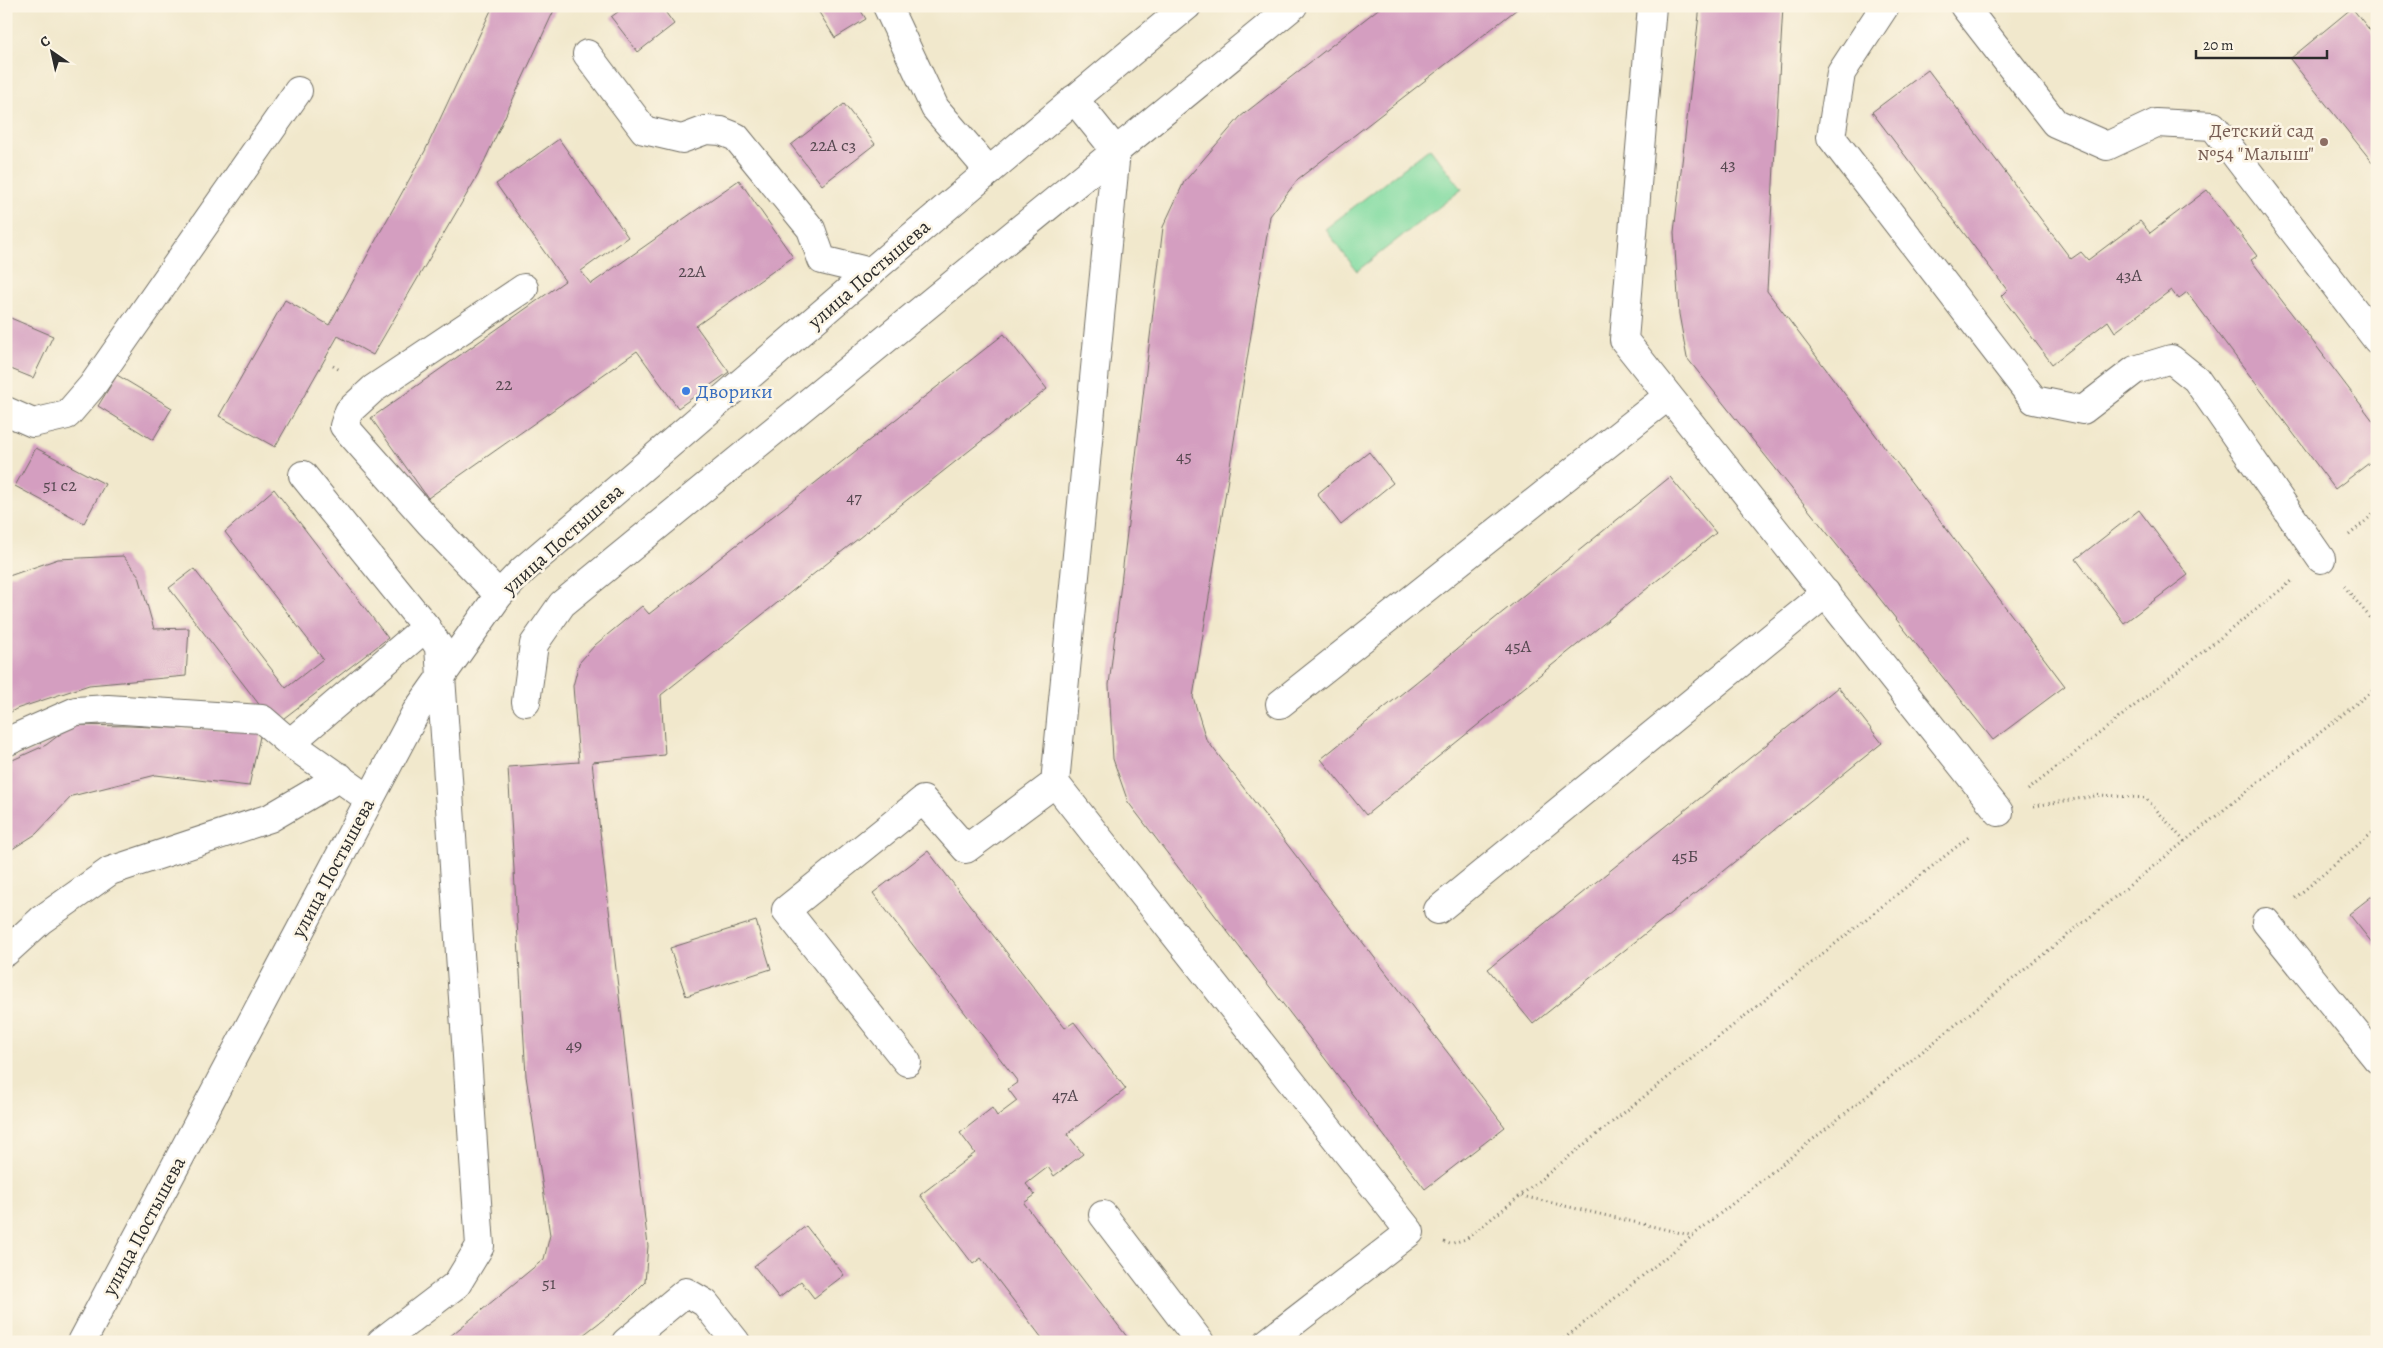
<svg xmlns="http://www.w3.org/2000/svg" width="2383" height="1348" font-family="Alegreya,serif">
	<rect width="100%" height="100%" fill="#fcf5e5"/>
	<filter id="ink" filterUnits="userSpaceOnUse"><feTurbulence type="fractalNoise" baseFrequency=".02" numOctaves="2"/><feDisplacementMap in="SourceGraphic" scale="10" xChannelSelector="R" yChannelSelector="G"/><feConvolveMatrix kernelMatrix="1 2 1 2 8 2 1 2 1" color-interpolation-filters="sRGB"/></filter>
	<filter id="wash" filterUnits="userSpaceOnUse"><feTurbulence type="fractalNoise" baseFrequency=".0096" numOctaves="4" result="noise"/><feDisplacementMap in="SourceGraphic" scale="20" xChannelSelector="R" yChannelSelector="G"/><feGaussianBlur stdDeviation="1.12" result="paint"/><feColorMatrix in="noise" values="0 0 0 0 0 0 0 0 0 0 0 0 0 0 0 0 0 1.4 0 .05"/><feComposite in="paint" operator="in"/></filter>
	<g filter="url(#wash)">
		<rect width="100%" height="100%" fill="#f1e8cc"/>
		<polygon fill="#81dba1" stroke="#568366" points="1430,148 1462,189 1357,271 1325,229"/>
		<g id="blocks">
			<g fill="#d49ec0">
				<polygon points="493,6 556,6 478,175 373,355 338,336 275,447 219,416 285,300 329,325 425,151"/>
				<polygon points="626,6 661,6 674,24 638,52 611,17"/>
				<polygon points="815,6 858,6 866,19 835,38"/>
				<polygon points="1382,6 1521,6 1298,179 1270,216 1193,697 1206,739 1505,1127 1425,1189 1128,802 1113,759 1109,685 1163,227 1184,182 1240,117"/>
				<polygon points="1700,6 1783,6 1767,291 2065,686 1993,740 1687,358 1679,314 1674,232"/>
				<polygon points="2352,8 2377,39 2377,168 2290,59"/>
				<polygon points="1928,70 2071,259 2081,252 2088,260 2140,221 2150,233 2207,190 2257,256 2251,260 2377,426 2377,457 2335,489 2187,292 2178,299 2171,290 2115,332 2108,321 2052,364 2001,296 2007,290 1872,112"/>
				<polygon points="844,104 875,144 822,185 791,145"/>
				<polygon points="559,139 628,237 581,271 591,284 739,180 793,257 696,326 729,372 678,408 637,351 428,498 371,418 565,281 496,184"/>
				<polygon points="6,316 53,336 33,378 6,367"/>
				<polygon points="1004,334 1047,389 661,695 665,755 592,762 648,1246 645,1282 621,1306 574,1342 443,1342 544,1259 550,1235 526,1076 508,767 579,762 573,686 579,663 595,645 642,606 649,614"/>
				<polygon points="117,375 172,408 153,440 98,406"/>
				<polygon points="36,448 105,484 84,523 15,486"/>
				<polygon points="1369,452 1393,483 1341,525 1317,494"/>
				<polygon points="1670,477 1716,533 1366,815 1321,759"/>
				<polygon points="274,489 388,638 275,725 169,588 194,569 286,688 323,659 225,532"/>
				<polygon points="2139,510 2188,575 2124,623 2076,559"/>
				<polygon points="123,556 139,576 154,629 189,628 186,676 89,685 16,709 6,715 6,577 58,559"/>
				<polygon points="1838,687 1882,743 1533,1024 1488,969"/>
				<polygon points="72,725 130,726 261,732 249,786 156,775 72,796 36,834 6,853 6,763 46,745"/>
				<polygon points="928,851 1065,1028 1074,1022 1126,1089 1067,1134 1083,1154 1054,1176 1048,1167 1026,1184 1035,1195 1024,1203 1131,1342 1045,1342 981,1258 973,1264 920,1195 975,1153 960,1133 992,1108 997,1116 1017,1101 1008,1089 1018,1082 873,893"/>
				<polygon points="2377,892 2377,949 2349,914"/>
				<polygon points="756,921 771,969 686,996 670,948"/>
				<polygon points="806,1226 844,1275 814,1298 801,1281 779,1298 754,1266"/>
			</g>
		</g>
	</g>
	<g filter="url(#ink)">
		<use href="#blocks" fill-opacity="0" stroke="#706d63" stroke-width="1"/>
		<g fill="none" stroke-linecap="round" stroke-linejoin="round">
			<defs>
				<g id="minor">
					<polyline points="887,6 935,108 989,171"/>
					<polyline points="1652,6 1624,340 1999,812"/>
					<polyline points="1885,6 1841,73 1831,137 2034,400 2083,410 2135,370 2171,359 2196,379 2321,559"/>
					<polyline points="1964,6 2055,123 2107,146 2156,123 2213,126 2377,340"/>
					<polyline points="587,54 644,130 682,139 706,130 721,131 736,137 811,229 822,260 871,272"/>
					<polyline points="1074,99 1116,151 1055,783 1410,1232 1268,1342"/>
					<polyline points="6,411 33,423 67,415 92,386 298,91"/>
					<polyline points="303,475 426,627 439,647 480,1246 457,1284 381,1342"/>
					<polyline points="499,595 429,522 344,426 349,411 373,389 524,288"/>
					<polyline points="526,702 534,644 562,604 1293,6"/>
					<polyline points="1280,704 1668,396"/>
					<polyline points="6,742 76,711 108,709 262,719 290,743 369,799"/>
					<polyline points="290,743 426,627"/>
					<polyline points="1438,910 1826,593"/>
					<polyline points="2266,922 2377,1059"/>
					<polyline points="6,952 41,920 110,871 270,818 340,777"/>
					<polyline points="907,1062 786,910 923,800 966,849 1055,783"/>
					<polyline points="1103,1215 1200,1342"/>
					<path d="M82,1342L416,712L499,595L523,570C744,381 963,190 1187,6"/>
					<polyline points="626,1342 686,1292 705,1303 736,1342"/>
				</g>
			</defs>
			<use href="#minor" stroke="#706d63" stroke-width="30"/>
			<g stroke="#706d63" stroke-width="3" stroke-dasharray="1 4" stroke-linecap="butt">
				<polyline points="333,366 340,370"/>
				<polyline points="2349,535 2377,511"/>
				<polyline points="2344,586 2377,626"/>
				<polyline points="2028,790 2292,581"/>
				<polyline points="2034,806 2101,795 2146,798 2185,842"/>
				<polyline points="2295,898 2377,829"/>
				<polyline points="1522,1196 1694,1236"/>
				<polyline points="1444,1242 1450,1244 1466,1239 1970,836"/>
				<polyline points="1560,1342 2377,687"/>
			</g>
			<use href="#minor" stroke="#fff" stroke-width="28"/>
		</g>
	</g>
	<circle fill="#8d6e63" stroke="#fcf5e5" stroke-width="2" cx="2324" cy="142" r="5"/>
	<circle fill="#3f7fe0" stroke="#fcf5e5" stroke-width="2" cx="686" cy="391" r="5"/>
	<g text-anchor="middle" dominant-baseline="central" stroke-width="5" stroke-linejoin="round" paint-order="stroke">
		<g font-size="18" fill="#554850">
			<text x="833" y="145">22А с3</text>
			<text x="1728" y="164">43</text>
			<text x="692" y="271">22А</text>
			<text x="2129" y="275">43А</text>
			<text x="504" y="384">22</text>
			<text x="1184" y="456">45</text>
			<text x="60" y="485">51 с2</text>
			<text x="854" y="497">47</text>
			<text x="1518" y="646">45А</text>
			<text x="1685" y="856">45Б</text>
			<text x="574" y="1045">49</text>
			<text x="1065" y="1095">47А</text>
			<text x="549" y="1283">51</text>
		</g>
		<g font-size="20" fill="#785e54" stroke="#fcf5e5" text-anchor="end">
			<text x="2314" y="130">Детский сад<tspan x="2314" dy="23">№54 "Малыш"</tspan></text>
		</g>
		<g font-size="20" fill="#2b2b2b" stroke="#fcf5e5">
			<text transform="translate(869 274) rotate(-41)">улица Постышева</text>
			<text transform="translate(563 539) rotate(-42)">улица Постышева</text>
			<text transform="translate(333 868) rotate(-62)">улица Постышева</text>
			<text transform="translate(144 1226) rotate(-62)">улица Постышева</text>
		</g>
		<g font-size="20" fill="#366cbe" stroke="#fcf5e5" text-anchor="start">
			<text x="696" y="391">Дворики</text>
		</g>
	</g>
	<rect width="2383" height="1348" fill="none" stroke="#fcf5e5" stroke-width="25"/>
	<g transform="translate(52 52) rotate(326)" stroke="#fcf5e5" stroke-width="4" paint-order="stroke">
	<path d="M0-4L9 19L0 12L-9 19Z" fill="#2b2b2b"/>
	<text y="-8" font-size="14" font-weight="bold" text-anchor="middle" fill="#2b2b2b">С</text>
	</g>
	<path d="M2196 50v8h131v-8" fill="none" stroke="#2b2b2b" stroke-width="2.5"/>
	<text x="2203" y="50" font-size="15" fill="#2b2b2b" stroke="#fcf5e5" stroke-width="4" paint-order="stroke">20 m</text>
</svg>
